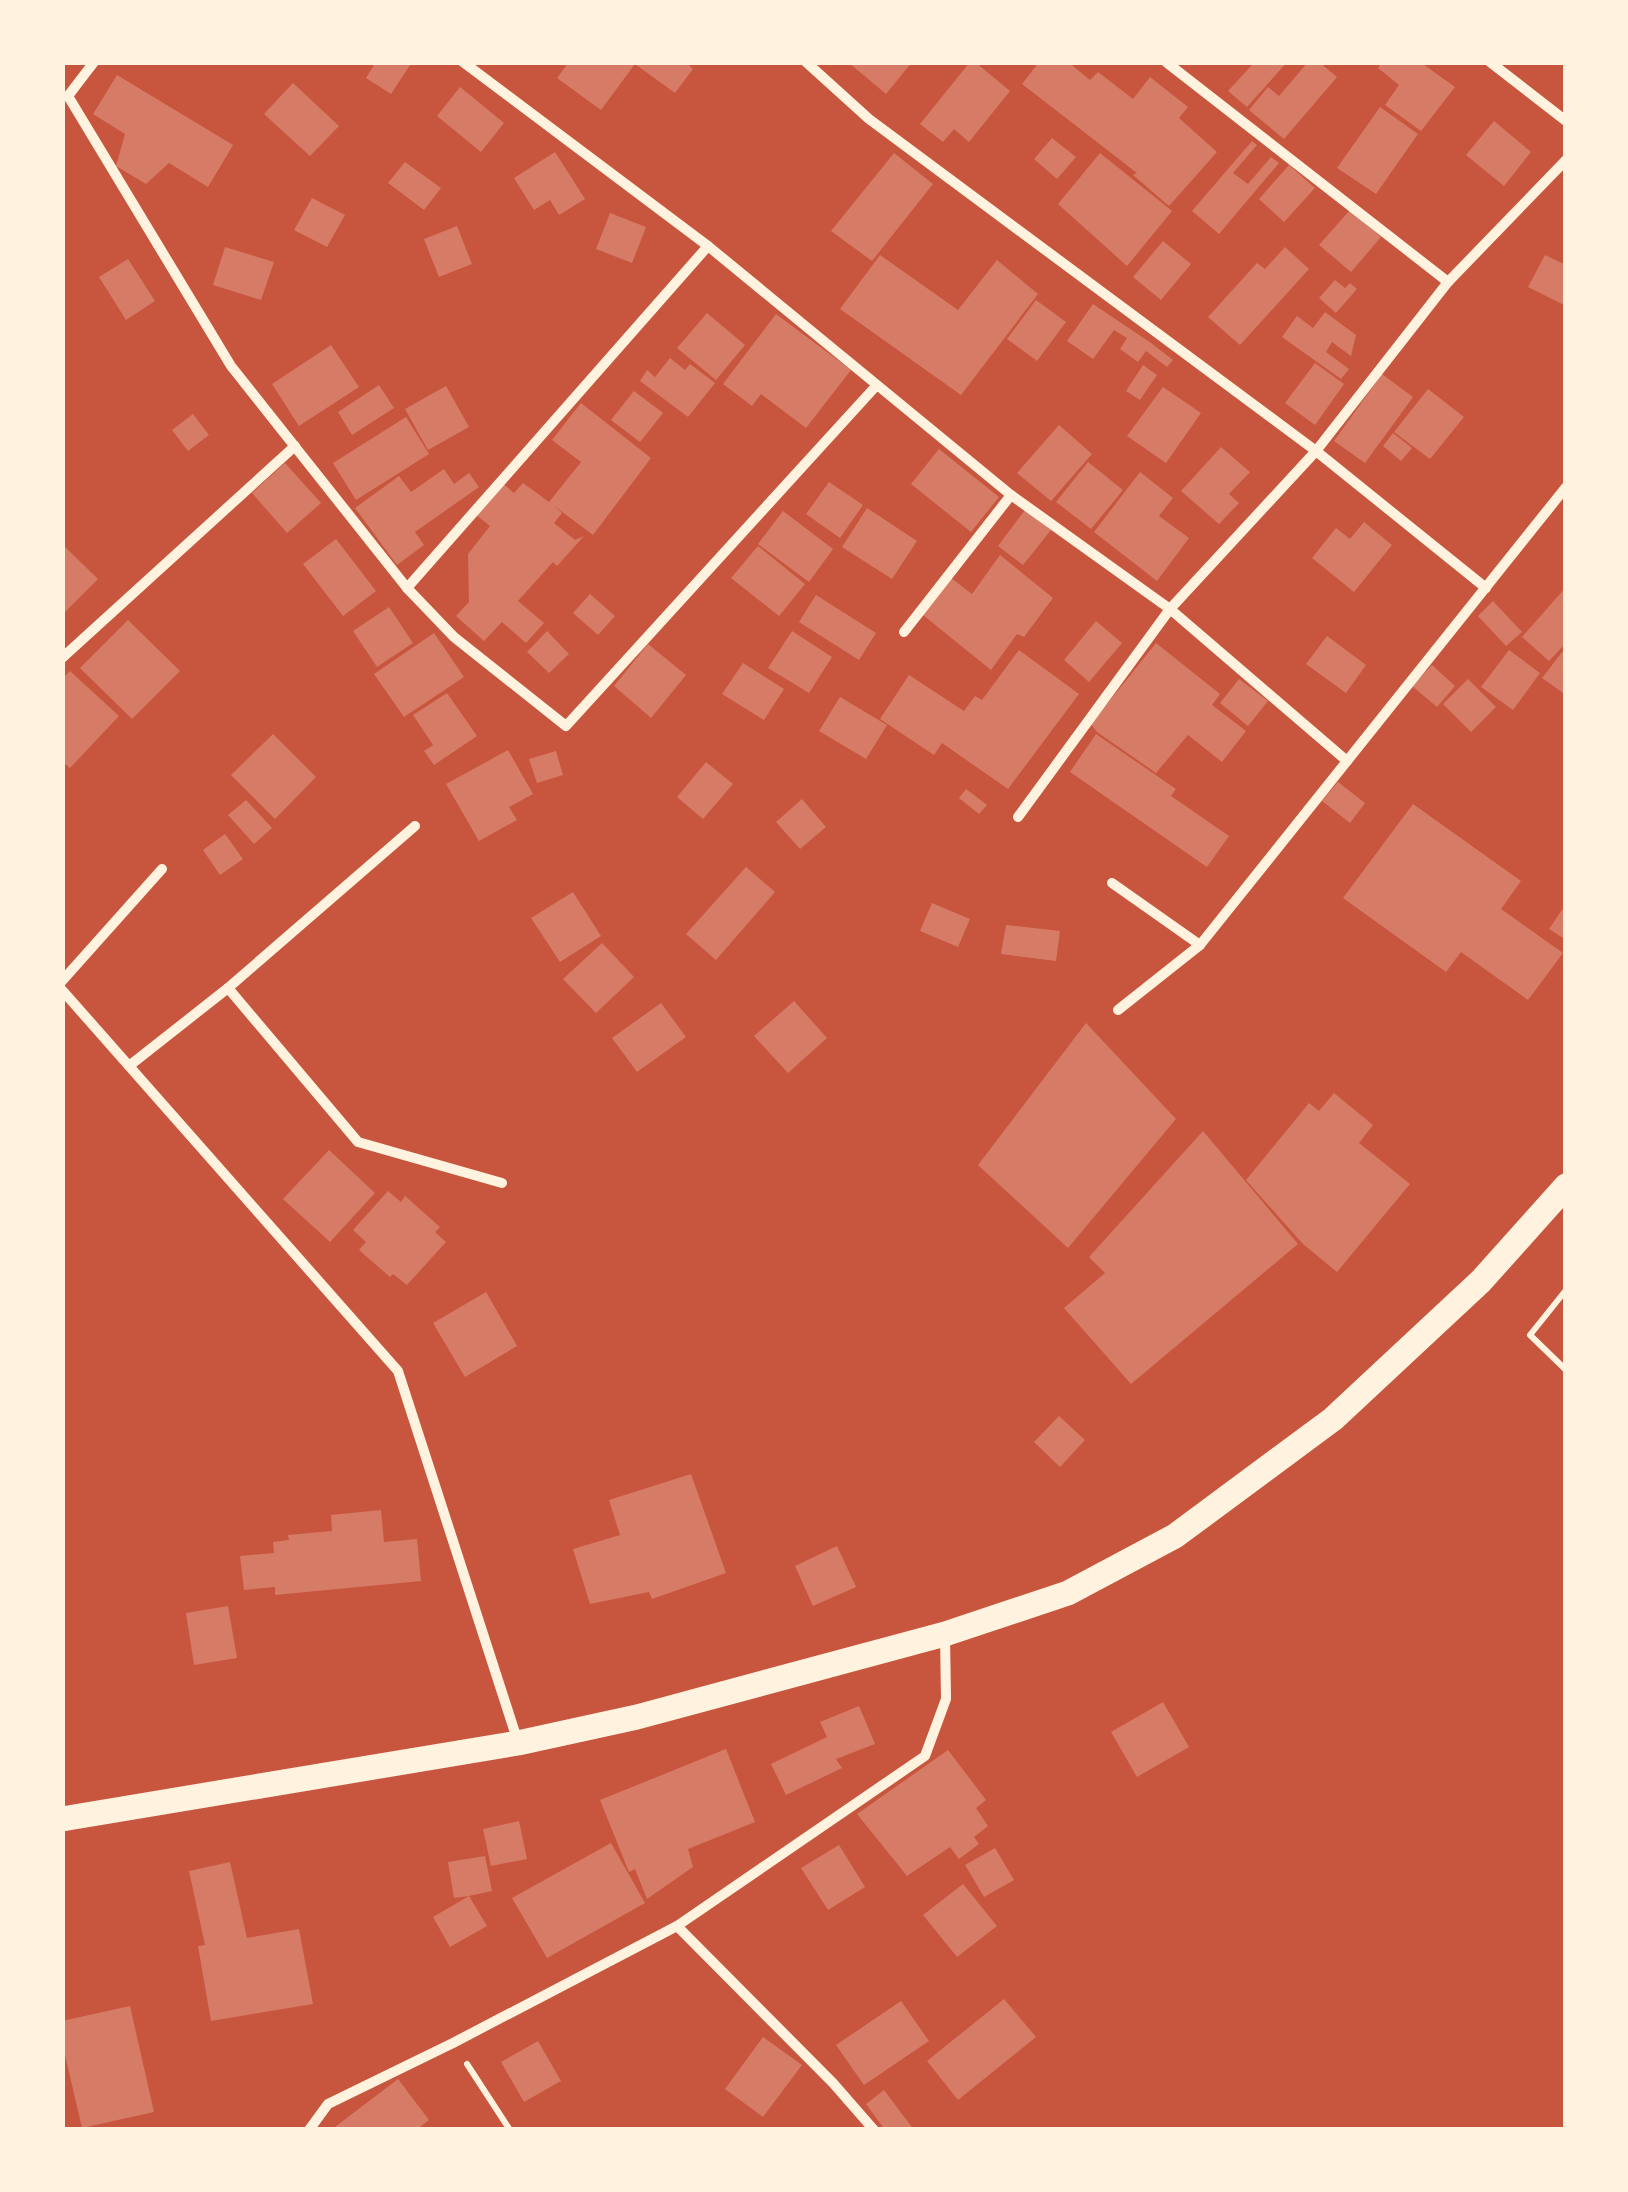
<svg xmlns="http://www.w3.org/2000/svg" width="1628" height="2192" font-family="Commissioner,sans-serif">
	<rect width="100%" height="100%" fill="#c8553d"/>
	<g fill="#d67c66">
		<polygon points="376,62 412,62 391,94 366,78"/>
		<polygon points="569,62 685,62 693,69 675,93 635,64 601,110 557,78"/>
		<polygon points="848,62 912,62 886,94"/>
		<polygon points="970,62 975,62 1010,91 969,142 954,129 943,142 920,124"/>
		<polygon points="1039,62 1068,62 1090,80 1098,72 1133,99 1150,77 1188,107 1179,118 1217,152 1169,206 1133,175 1137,173 1022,84"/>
		<polygon points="1250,62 1287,62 1247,107 1228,91 1252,65"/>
		<polygon points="1308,62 1319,62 1337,77 1284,139 1249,110 1268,87 1279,96"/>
		<polygon points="1382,62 1420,62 1455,87 1421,131 1385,105 1399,85 1378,68"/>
		<polygon points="117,75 233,145 208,187 169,163 146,184 116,166 125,134 93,114"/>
		<polygon points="293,83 339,126 310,156 264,114"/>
		<polygon points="460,87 504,123 481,152 437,116"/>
		<polygon points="1380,107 1418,134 1376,194 1337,168"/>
		<polygon points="1494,121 1531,152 1504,186 1466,155"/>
		<polygon points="1052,138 1076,157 1057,179 1034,159"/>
		<polygon points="1252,141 1257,145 1233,173 1248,184 1271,157 1279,163 1219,234 1192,211"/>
		<polygon points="555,152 585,199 559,215 550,200 534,210 514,178"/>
		<polygon points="894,153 933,184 872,261 831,231"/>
		<polygon points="1100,153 1172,211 1127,266 1058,204"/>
		<polygon points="405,162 441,188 424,210 388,183"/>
		<polygon points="1289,165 1315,188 1284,222 1259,199"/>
		<polygon points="312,198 345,215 327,247 294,230"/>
		<polygon points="1350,210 1381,237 1351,272 1319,245"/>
		<polygon points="610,213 646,227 632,263 596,249"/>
		<polygon points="457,226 472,264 439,277 424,239"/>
		<polygon points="1163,241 1191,264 1161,300 1133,277"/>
		<polygon points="225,247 274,262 261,300 213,285"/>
		<polygon points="1285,247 1309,269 1240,345 1208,317 1257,263 1265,269"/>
		<polygon points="880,255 958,310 997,260 1038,294 961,395 840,309"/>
		<polygon points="1545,255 1566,265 1566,306 1528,287"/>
		<polygon points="128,259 155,301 126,320 99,277"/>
		<polygon points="1335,280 1345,288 1350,283 1357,289 1336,313 1319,298"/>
		<polygon points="1036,300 1066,322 1037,361 1007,339"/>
		<polygon points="1093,304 1151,343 1173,360 1167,367 1146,351 1138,362 1120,349 1127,338 1114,330 1093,359 1067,341"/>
		<polygon points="1325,312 1356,335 1351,356 1332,342 1326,352 1349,369 1341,379 1282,337 1297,316 1313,328"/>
		<polygon points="707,313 745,345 716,380 677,348"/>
		<polygon points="776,314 851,370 806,428 761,394 752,406 723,384"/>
		<polygon points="331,345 359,387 299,426 272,384"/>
		<polygon points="670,358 685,370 690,364 715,383 688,417 640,381 647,370 655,377"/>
		<polygon points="1315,363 1344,384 1315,425 1285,403"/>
		<polygon points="1143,365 1157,375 1140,400 1126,391"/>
		<polygon points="1382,374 1413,397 1365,463 1334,441"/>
		<polygon points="379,385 394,408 352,435 338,412"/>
		<polygon points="446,386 469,427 428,450 405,409"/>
		<polygon points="1163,387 1201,413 1166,463 1127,436"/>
		<polygon points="1428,389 1464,417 1430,459 1394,432"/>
		<polygon points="634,391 663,413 640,442 611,420"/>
		<polygon points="581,403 651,458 593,535 553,505 562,513 554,523 575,540 584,536 557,566 553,562 518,601 544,623 526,643 502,622 484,641 456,616 469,602 468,554 490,526 475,514 501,482 514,493 523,483 549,502 581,462 552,440"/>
		<polygon points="193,414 209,435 188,451 172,430"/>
		<polygon points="406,417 429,454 356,500 333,463"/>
		<polygon points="1059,425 1092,454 1051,501 1017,473"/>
		<polygon points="1393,433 1412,448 1401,461 1383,446"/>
		<polygon points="1221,447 1250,472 1229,494 1239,503 1219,524 1181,491"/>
		<polygon points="939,449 999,497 971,532 911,484"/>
		<polygon points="1088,462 1123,490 1091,529 1056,502"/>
		<polygon points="285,463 321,503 287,533 252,493"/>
		<polygon points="444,469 454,484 469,473 479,487 415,532 424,545 397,565 355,508 399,476 411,492"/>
		<polygon points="1140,472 1173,498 1159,516 1189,538 1157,581 1094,532"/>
		<polygon points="829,482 863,505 840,538 806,514"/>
		<polygon points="867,508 917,541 892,579 842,547"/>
		<polygon points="1025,510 1051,530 1023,565 998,546"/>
		<polygon points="783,511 833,549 809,582 758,544"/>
		<polygon points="1364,522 1392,545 1354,592 1312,558 1336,528 1350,539"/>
		<polygon points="336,539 376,591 343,616 303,564"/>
		<polygon points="62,544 98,579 62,615"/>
		<polygon points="758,546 805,584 779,616 731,578"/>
		<polygon points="1000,555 1053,598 1024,637 1017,634 991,670 923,615 951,578 972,594"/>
		<polygon points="1566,587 1566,643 1549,661 1522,637"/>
		<polygon points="590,594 615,616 598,635 573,613"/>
		<polygon points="816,595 876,633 859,660 799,622"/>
		<polygon points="1493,601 1522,632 1506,646 1478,616"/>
		<polygon points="389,607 413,643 377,667 353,631"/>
		<polygon points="128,620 180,671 132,719 80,668"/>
		<polygon points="1096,621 1122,643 1089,682 1064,660"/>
		<polygon points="547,631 569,654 549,673 527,652"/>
		<polygon points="792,631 832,657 809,693 768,668"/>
		<polygon points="434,633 464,677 404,717 374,674"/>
		<polygon points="1327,636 1366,665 1346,693 1306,664"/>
		<polygon points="1156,643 1220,694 1212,705 1246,731 1222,762 1188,735 1156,773 1097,732 1091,724"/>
		<polygon points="648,644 686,675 651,718 614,686"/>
		<polygon points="1566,647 1566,695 1542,678"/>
		<polygon points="1019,650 1079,694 1008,789 942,743 934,755 880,719 909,675 964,711 975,696 982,700"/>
		<polygon points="1509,650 1540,673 1513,710 1481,687"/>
		<polygon points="743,663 784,689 764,720 722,694"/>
		<polygon points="1432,665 1455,686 1437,707 1412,686"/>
		<polygon points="70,671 119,716 70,768 62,761 62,679"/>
		<polygon points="1239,679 1268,701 1248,726 1220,703"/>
		<polygon points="1468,679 1496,707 1471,732 1443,704"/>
		<polygon points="447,693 477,736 434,765 424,751 433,745 413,715"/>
		<polygon points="840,697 887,725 866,759 819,731"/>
		<polygon points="273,734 316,777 275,819 231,775"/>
		<polygon points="1096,734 1176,789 1171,796 1229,836 1207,867 1070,772"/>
		<polygon points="508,750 533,794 509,807 517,820 479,841 446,784"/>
		<polygon points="556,751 563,775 537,783 529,759"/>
		<polygon points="706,762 733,784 703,819 677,797"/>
		<polygon points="1338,782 1365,803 1350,823 1322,801"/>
		<polygon points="966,789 987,805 979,814 959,798"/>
		<polygon points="802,799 826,827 800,849 776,822"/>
		<polygon points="246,800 272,828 254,844 228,815"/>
		<polygon points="1413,804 1521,881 1501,909 1563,953 1528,1000 1461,952 1446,972 1343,898"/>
		<polygon points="225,834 243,859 220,875 203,850"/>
		<polygon points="746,867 775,892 716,960 686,934"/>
		<polygon points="573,892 601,936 560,962 531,918"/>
		<polygon points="932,903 970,919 958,947 920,931"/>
		<polygon points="1566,904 1566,940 1549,929"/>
		<polygon points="1006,925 1060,931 1056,961 1001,954"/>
		<polygon points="602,943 634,977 596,1013 563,979"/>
		<polygon points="794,1001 827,1038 788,1073 754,1036"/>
		<polygon points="661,1003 686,1037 637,1072 612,1038"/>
		<polygon points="1086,1023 1176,1119 1068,1248 978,1165"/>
		<polygon points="1334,1093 1373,1125 1359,1143 1410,1184 1337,1272 1303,1244 1246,1180 1309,1103 1319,1111"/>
		<polygon points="1203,1131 1298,1244 1131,1384 1064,1308 1105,1273 1089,1257"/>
		<polygon points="329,1150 375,1193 330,1242 283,1199"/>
		<polygon points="388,1191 401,1202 405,1196 440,1227 435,1232 446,1242 407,1285 393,1274 390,1277 359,1250 366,1242 353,1230"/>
		<polygon points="486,1292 517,1346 465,1377 433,1323"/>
		<polygon points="1059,1416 1085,1440 1060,1467 1034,1442"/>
		<polygon points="691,1474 726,1573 652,1599 649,1592 590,1604 573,1549 620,1535 609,1500"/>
		<polygon points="381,1510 384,1542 417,1539 421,1581 275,1595 275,1587 244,1590 240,1556 274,1553 273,1542 289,1540 288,1535 332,1531 331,1515"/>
		<polygon points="837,1546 856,1587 813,1606 795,1566"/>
		<polygon points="228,1606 237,1658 194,1665 186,1613"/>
		<polygon points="1163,1702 1189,1747 1137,1777 1111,1732"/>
		<polygon points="859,1706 875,1744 836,1759 842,1768 786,1795 771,1764 827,1737 820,1722"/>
		<polygon points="726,1749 755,1822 688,1849 693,1867 647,1899 635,1869 629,1872 600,1800"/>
		<polygon points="948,1750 986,1800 976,1808 988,1826 974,1837 979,1844 959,1859 950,1847 907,1876 857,1814"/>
		<polygon points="519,1821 527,1859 491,1866 483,1829"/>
		<polygon points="611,1843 645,1903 547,1958 512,1898"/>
		<polygon points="839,1845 865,1887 828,1910 801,1868"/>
		<polygon points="995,1848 1014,1880 984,1897 965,1865"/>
		<polygon points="485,1856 492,1891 469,1896 487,1926 450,1947 433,1917 469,1896 454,1898 448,1862"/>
		<polygon points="230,1862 247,1938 299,1929 313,2004 211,2021 198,1946 205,1945 189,1871"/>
		<polygon points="963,1884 997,1926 957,1957 923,1915"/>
		<polygon points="1004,1999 1036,2037 958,2100 927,2061"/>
		<polygon points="901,2001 929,2041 864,2085 836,2045"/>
		<polygon points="130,2006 154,2112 82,2128 62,2042 62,2021"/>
		<polygon points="763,2037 802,2065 763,2117 725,2089"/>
		<polygon points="538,2041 561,2081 524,2102 501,2062"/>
		<polygon points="398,2079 429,2120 416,2130 331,2130"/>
		<polygon points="884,2090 914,2130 885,2130 866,2104"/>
	</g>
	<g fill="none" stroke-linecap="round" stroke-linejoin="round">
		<g stroke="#fff3e0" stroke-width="6">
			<polyline points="1566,1290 1530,1335 1566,1370"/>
			<polyline points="467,2064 510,2130"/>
		</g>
		<g stroke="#fff3e0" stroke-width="10">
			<polyline points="94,62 68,96 231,366 407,588 454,637 566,726 876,386"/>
			<polyline points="463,62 708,246 1011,495 1170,609 1347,761"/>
			<polyline points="806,62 869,119 1316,451 1486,588"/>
			<polyline points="1166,62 1448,282"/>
			<polyline points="1490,62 1566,121"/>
			<polyline points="407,588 708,246"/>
			<polyline points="904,632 1011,495"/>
			<polyline points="62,658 295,446"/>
			<polyline points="1018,817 1170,609 1316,451 1448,282 1566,160"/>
			<polyline points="1112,883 1200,945"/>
			<polyline points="62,981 162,869"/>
			<polyline points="228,988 358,1142 502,1183"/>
			<polyline points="62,990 398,1371 518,1742"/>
			<polyline points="1118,1010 1200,945 1566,487"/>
			<polyline points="129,1066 228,988 415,826"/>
			<polyline points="677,1926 833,2083 874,2130"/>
			<polyline points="309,2130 328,2104 453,2043 677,1926 925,1756 946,1699 945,1635"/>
		</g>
		<polyline stroke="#fff3e0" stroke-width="25" points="62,1819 518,1743 637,1717 945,1634 1068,1593 1175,1536 1333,1419 1481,1281 1566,1186"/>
	</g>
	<rect width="1628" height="2192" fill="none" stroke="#fff3e0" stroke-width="130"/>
</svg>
